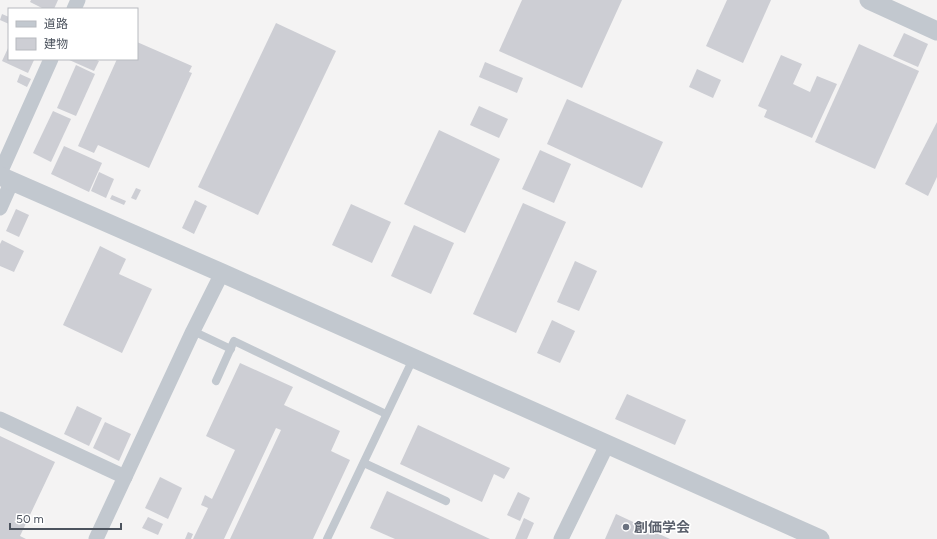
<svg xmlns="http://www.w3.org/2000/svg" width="937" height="539" font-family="Figtree,'Noto Sans JP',sans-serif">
	<rect width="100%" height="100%" fill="#f4f3f3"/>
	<g fill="#cdced4">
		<polygon points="31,0 58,0 54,9 44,9 30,2"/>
		<polygon points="522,0 622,0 582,88 499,51"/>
		<polygon points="727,0 771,0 743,63 706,46"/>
		<polygon points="2,14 9,17 9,24 0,20"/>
		<polygon points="276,23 336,51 258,215 198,187"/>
		<polygon points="904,33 928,44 918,67 893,56"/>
		<polygon points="137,42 192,66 189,72 192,73 149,168 98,145 94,153 78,146 117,59 137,59"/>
		<polygon points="859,44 919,71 875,169 815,142"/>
		<polygon points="9,46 9,59 34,60 28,73 2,61"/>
		<polygon points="781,55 802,64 793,84 810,92 817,76 837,84 812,138 764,117 767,110 758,106"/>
		<polygon points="67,59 94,59 99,61 94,71"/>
		<polygon points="485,62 523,78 517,93 479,77"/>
		<polygon points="76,65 95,74 76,116 57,108"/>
		<polygon points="697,69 721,80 713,98 689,87"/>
		<polygon points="20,74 31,79 27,87 17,82"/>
		<polygon points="567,99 663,142 642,188 547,144"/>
		<polygon points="479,106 508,119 499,138 470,125"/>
		<polygon points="53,111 71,119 51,162 33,153"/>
		<polygon points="937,122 937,177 928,196 905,184"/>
		<polygon points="439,130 500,159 465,233 404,204"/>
		<polygon points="64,146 102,163 89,192 51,174"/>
		<polygon points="540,150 571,164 554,203 522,189"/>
		<polygon points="99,172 114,179 106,198 91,191"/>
		<polygon points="136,188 141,190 136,200 131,198"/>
		<polygon points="112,195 126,201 124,205 110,199"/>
		<polygon points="195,200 207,206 194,234 182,228"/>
		<polygon points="523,203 566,222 516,333 473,314"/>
		<polygon points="351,204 391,222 372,263 332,245"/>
		<polygon points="16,209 29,215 19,237 6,231"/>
		<polygon points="414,225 454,243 431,294 391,276"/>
		<polygon points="2,240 24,251 14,272 0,266 0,244"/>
		<polygon points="100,246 126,259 119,274 152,289 122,353 63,325"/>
		<polygon points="575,261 597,271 579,311 557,302"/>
		<polygon points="552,320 575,331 560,363 537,353"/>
		<polygon points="240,363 293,387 284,405 340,431 331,451 350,460 313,539 230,539 281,430 276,428 224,539 193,539 208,508 201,505 205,495 212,499 235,450 206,436"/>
		<polygon points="627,394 686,420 675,445 615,419"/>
		<polygon points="77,406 102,418 89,446 64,434"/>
		<polygon points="105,422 131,434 119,461 93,448"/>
		<polygon points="418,425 510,468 504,479 494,474 482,502 400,464"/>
		<polygon points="0,436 55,462 20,536 26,539 0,539"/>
		<polygon points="160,477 182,488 168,519 145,508"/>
		<polygon points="387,491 490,539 395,539 370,528"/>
		<polygon points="518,492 530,498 520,521 507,515"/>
		<polygon points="616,514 670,539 605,539"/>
		<polygon points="148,517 163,524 158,535 142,528"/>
		<polygon points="524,518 534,523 527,539 515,539"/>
		<polygon points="188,532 193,534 191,539 185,539"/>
	</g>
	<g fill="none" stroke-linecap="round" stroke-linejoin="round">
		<g stroke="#c2c8cf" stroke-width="8">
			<polyline points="193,331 231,349"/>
			<polyline points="216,381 234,341 386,414"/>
			<polyline points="364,463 446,501"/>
			<polyline points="327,539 413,359"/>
		</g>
		<g stroke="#c2c8cf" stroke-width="15">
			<polyline points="74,9 78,0"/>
			<polyline points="0,173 51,59"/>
			<polyline points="0,208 12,181"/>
			<polyline points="0,419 125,477"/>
			<polyline points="96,539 193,331 222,273"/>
			<polyline points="561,539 607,445"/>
		</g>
		<g stroke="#c2c8cf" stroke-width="19">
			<polyline points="869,0 937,31"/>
			<polyline points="0,176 222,273 820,539"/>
		</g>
	</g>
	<circle fill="#6b7280" stroke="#fff" stroke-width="1.5" cx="626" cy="527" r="4"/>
	<g text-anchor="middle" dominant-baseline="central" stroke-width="3" stroke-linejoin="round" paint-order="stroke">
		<g font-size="14" font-weight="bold" fill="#5b616d" stroke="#fff" text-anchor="start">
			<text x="634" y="527">創価学会</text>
		</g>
	</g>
	<rect x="8" y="8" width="130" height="52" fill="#ffffff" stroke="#b7babf"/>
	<rect x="16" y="21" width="20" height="6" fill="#c2c8cf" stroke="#b7babf"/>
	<text x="44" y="28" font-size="12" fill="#4c535e">道路</text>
	<rect x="16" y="38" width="20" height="12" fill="#cdced4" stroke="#b7babf"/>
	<text x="44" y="48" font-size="12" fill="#4c535e">建物</text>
	<path d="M10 523v6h111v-6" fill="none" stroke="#4c535e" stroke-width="2"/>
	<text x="16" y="523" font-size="12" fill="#4c535e" stroke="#ffffff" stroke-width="3" paint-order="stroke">50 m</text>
</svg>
